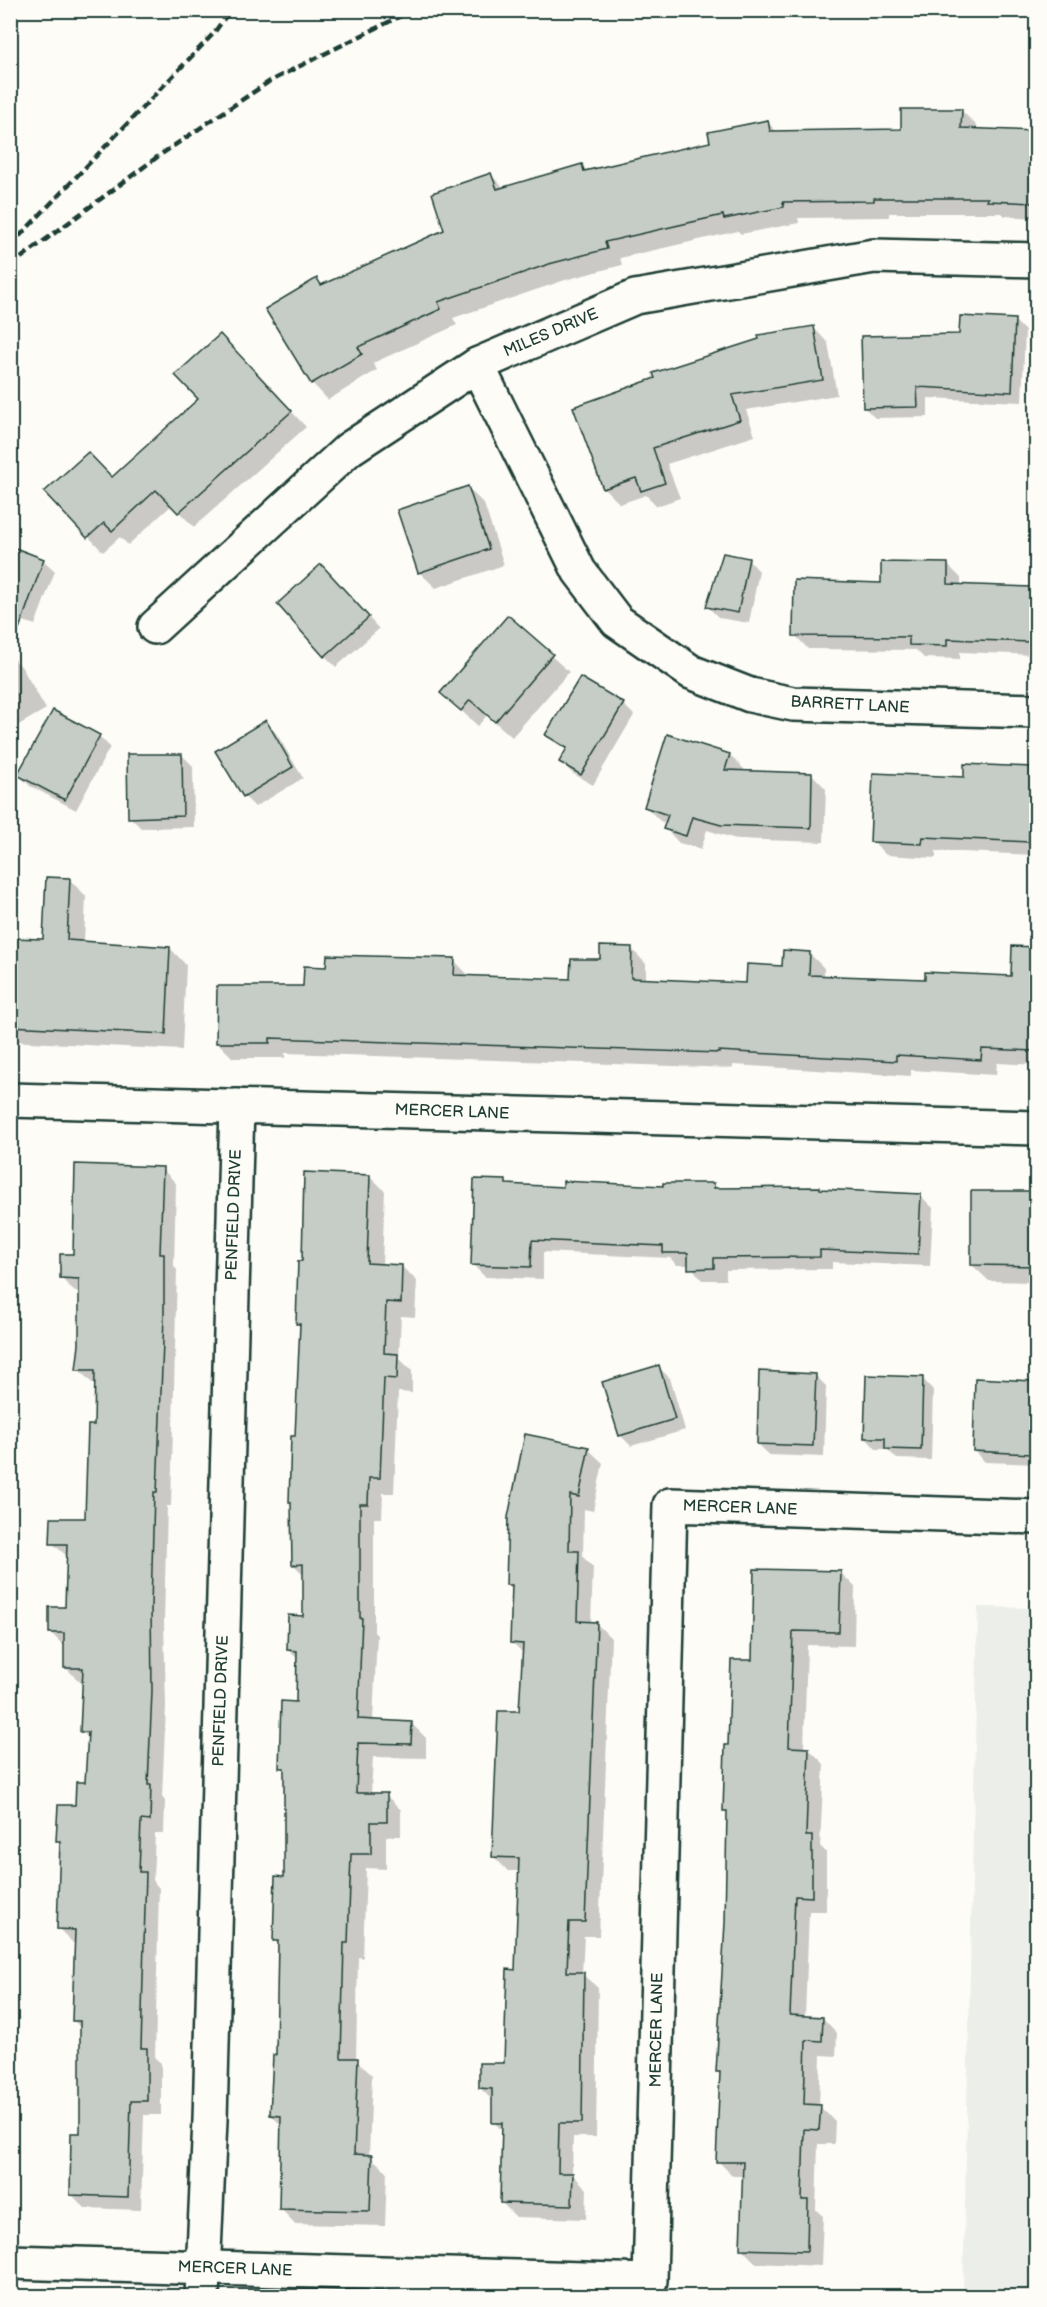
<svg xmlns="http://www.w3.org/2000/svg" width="1047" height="2307" font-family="'Balsamiq Sans',sans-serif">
	<rect width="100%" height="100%" fill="#fdfcf7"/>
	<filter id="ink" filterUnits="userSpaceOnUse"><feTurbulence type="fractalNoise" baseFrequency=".0167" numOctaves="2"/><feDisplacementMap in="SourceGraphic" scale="12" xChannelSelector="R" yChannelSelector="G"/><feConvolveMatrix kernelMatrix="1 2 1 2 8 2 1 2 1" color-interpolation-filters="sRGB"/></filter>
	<g filter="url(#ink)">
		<polygon fill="#eceee9" points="978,1607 1036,1608 1036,2296 963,2296"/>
		<g fill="#0003">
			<polygon points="961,110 977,126 977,130 1036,132 1036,218 1005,216 1002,213 889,213 889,217 798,218 799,223 741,234 738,231 620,258 622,265 565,280 453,318 457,325 373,363 377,370 328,400 312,383 316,280 322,286 446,230 491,175 504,188 582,166 588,172 712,143 767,122 777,132 902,130"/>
			<polygon points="1014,320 1025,331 1022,402 928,398 928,417 875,418 864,407 961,335"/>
			<polygon points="813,327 828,343 837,395 746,410 755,436 667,464 680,498 657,506 646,495 620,504 604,488 657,379"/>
			<polygon points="235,351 306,427 194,527 172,505 128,545 120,537 103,552 47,492 112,478 200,399"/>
			<polygon points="467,487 484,504 504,565 436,588 419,572"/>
			<polygon points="748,559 759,571 749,623 719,618 708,607"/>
			<polygon points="43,560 55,571 35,625 10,616"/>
			<polygon points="947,564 961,578 961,585 1032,588 1036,593 1036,655 960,652 960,659 924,658 916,650 808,649 795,635 882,585"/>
			<polygon points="332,577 379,629 336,667 325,656"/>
			<polygon points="508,617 569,672 512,737 487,715 478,726 442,693"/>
			<polygon points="10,656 21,666 46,709 10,730"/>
			<polygon points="623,704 634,715 593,785 572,773 561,762 567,751 547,735"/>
			<polygon points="54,712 99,736 110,747 76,810 30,786 19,775"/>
			<polygon points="265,722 276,733 303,778 255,807 244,796"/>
			<polygon points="182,755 193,766 194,827 141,828 130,817"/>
			<polygon points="730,755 744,769 743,772 812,774 826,789 824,842 736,839 707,830 701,849 679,843 665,828 666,823 660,821 646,807"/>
			<polygon points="1031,769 1036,774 1036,855 936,851 936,858 886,855 872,841 965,778"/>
			<polygon points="69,879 86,896 84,943 170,948 186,965 182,1050 10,1041 10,940 45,941"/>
			<polygon points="631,948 646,964 646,980 747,984 809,953 824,968 824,977 926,981 1013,977 1014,948 1036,949 1036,1065 997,1063 996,1075 911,1070 911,1076 733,1065 733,1068 285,1053 285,1058 233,1058 217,1042 304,988 328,969 454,960 470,977 572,980 602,961"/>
			<polygon points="162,1169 176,1183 174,1266 177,1270 171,1506 167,1506 164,1622 166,1706 162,1797 165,1801 164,1834 155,1834 153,1881 159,1888 155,2058 161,2063 161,2115 144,2115 141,2210 85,2208 71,2194 81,2135 81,2028 73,2020 76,1943 73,1943 58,1928 62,1844 58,1840 86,1784 89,1739 81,1731 84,1682 80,1682 66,1668 64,1646 50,1632 67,1608 68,1557 52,1543 86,1520 97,1383 92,1383 78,1369 80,1292 75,1292 61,1278 74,1255"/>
			<polygon points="370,1176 385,1191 382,1265 401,1266 417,1281 415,1317 401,1316 399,1358 412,1371 412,1393 398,1392 394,1493 383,1493 382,1518 374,1518 374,1632 377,1635 373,1721 411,1723 426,1738 426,1758 373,1757 371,1795 386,1795 401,1810 401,1836 386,1836 386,1869 366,1868 363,1958 358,1957 356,2060 372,2075 369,2156 387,2171 385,2226 295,2224 280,2208 282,2126 271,2115 277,2056 280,1946 275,1941 286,1878 286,1772 281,1767 297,1704 299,1660 288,1650 304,1617 304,1575 293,1564 301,1327 298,1324 303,1263"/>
			<polygon points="505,1181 510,1186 564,1188 713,1184 718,1189 819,1188 822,1191 920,1195 933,1208 930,1266 832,1262 832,1269 726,1270 726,1280 702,1280 690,1265 677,1265 670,1258 543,1252 543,1279 485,1277 472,1264"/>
			<polygon points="973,1192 1036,1193 1036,1282 989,1281 972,1265"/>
			<polygon points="658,1367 670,1378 685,1430 631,1446 620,1435"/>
			<polygon points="815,1375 826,1386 824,1457 769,1455 758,1444"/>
			<polygon points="922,1378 933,1390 931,1460 897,1459 887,1449 876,1449 865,1437"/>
			<polygon points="1033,1382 1036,1386 1036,1464 985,1462 974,1451"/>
			<polygon points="588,1449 603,1463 593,1511 584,1509 583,1557 593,1567 591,1623 596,1623 611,1638 599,1936 584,1936 582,1974 598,1988 596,2137 573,2137 572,2174 587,2189 586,2219 516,2217 502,2203 503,2132 494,2122 493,2101 480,2088 506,2065 516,1971 520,1871 508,1871 493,1856 521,1713 524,1654 512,1642 514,1591 507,1584"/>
			<polygon points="840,1572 855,1587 854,1646 807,1645 804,1749 809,1749 824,1764 820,1846 826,1852 826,1911 809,1911 805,2017 823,2018 837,2033 836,2056 821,2055 819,2106 835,2121 834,2144 818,2144 816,2210 823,2216 821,2266 756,2263 741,2248 744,2176 733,2176 718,2161 721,2075 718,2072 727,1923 728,1814 724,1810 729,1746 753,1662"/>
		</g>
		<g fill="#c6cdc7" stroke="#1f3d34" stroke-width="1.5">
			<polygon points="901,109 962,109 961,128 1036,131 1036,203 987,201 988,198 874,198 874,201 783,202 784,207 724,219 723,215 605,242 607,249 549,264 438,302 441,309 358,347 362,354 311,384 265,309 317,278 321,285 444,230 432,193 491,173 497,189 582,164 584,171 710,142 708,132 768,120 770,131 901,129"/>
			<polygon points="960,316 1015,319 1012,392 917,387 918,407 863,408 861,336 959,334"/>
			<polygon points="814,326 823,380 732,395 740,420 653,448 665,483 641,491 636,478 603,489 573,407 655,378 653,373 759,339 758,335"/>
			<polygon points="220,334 292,411 178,513 156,490 112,531 104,523 87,538 44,492 88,452 112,477 198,399 175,375"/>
			<polygon points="468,486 489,549 418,573 397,510"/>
			<polygon points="10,546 44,559 14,643 10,642"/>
			<polygon points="723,553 749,558 738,613 706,607"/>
			<polygon points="881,562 948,563 948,584 1032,587 1031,642 947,639 947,646 909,645 909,637 793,636 794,580 881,583"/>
			<polygon points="321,564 369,617 324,657 277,604"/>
			<polygon points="508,615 553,654 495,722 470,700 461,711 440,693"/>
			<polygon points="580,677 624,703 581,775 559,762 567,748 545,735"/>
			<polygon points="53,710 100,735 65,800 17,775"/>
			<polygon points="266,720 293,767 243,797 215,751"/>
			<polygon points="667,734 730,754 725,770 812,773 811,828 721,825 692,817 686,836 663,829 668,815 644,807"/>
			<polygon points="127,754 182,754 183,816 128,818"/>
			<polygon points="964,764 1032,767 1029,842 923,837 922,844 870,842 873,773 964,777"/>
			<polygon points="46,877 70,878 67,940 170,947 166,1034 10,1026 10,938 43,939"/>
			<polygon points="600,946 632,947 631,978 746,983 747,964 782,966 783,950 810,952 809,975 925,979 925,972 1011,976 1012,946 1036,947 1036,1051 982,1049 981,1060 896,1055 896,1061 719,1051 719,1053 270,1038 270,1043 216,1043 217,986 303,986 304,966 326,967 327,955 455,958 454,975 570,979 571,959 600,959"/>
			<polygon points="75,1164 163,1167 160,1254 164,1254 164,1317 157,1492 154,1492 151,1607 152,1691 148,1785 151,1785 150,1821 141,1820 139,1872 146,1872 141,2048 147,2048 147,2101 131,2101 128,2197 70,2195 71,2133 80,2133 80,2021 72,2021 75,1930 57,1929 60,1841 56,1841 58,1805 75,1805 76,1782 85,1782 88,1732 80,1732 83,1668 64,1668 64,1633 49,1633 49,1607 65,1607 67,1544 50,1544 51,1518 85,1518 88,1425 94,1425 95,1370 76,1370 79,1345 79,1279 60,1278 60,1254 73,1254"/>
			<polygon points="304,1172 370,1175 367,1263 402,1265 401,1303 386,1302 384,1353 398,1354 397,1379 384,1378 380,1478 369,1478 368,1504 360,1504 360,1618 362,1618 358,1719 412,1722 411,1744 358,1743 356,1793 387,1793 387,1822 371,1822 371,1854 351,1854 348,1943 344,1943 341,2058 358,2058 354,2154 372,2155 370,2211 279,2209 281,2116 270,2115 273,2055 276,2055 278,1941 273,1941 275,1876 284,1877 284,1768 279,1768 281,1701 296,1702 297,1651 287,1650 288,1615 303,1616 303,1564 292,1565 291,1502 289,1502 291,1436 295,1436 300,1324 296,1324 298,1261 302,1261"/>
			<polygon points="474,1179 506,1180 506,1184 563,1187 563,1181 663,1186 663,1183 714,1183 714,1188 820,1187 820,1189 921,1194 918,1254 820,1250 820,1257 714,1258 714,1268 688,1269 688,1253 663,1253 663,1246 532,1240 531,1267 471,1265"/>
			<polygon points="971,1191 1036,1191 1036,1266 971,1265"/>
			<polygon points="659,1365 675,1419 619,1436 602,1382"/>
			<polygon points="759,1371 816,1374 813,1446 757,1444"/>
			<polygon points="866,1375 923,1377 921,1450 885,1449 885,1438 864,1438"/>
			<polygon points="975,1378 1033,1381 1031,1454 973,1451"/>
			<polygon points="525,1434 589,1447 579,1497 570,1495 569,1551 579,1551 577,1621 597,1622 585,1922 569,1922 567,1972 584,1972 582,2123 559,2123 558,2173 573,2173 572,2205 500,2203 502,2123 492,2123 492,2089 479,2088 479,2063 504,2063 507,1969 515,1970 519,1858 492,1857 498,1711 519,1711 523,1644 510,1643 512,1585 506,1585 508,1517"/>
			<polygon points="754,1569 841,1571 839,1632 793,1631 789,1747 809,1748 806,1836 812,1836 812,1897 795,1896 790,2015 823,2017 822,2041 806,2040 804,2104 821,2105 819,2130 804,2129 802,2200 808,2200 807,2251 740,2249 743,2162 716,2162 720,2072 716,2072 725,1923 727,1811 723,1811 725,1745 728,1745 731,1660 752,1660"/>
		</g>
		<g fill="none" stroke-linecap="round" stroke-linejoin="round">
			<defs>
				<g id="street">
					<polyline points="477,365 579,571 617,621 691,672 750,695 793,704 1036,711"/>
					<polyline points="155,627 349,449 477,365 635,297 874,256 1036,260"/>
					<polyline points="10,1100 1036,1128"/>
					<polyline points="10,2262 650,2281 670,1505 1036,1517"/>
					<polyline points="202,2296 210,2120 237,1106"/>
				</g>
			</defs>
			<use href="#street" stroke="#1f3d34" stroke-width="38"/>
			<use href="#street" stroke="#fdfcf7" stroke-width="33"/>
			<g stroke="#1f3d34" stroke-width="4.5" stroke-dasharray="9 4.5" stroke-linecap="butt">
				<polyline points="10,246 214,33 230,10"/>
				<polyline points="10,266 160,155 270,81 413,10"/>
			</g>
		</g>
	</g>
	<g text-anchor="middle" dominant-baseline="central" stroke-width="4.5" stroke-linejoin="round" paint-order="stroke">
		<g font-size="16" fill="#1f3d34" stroke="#fdfcf7">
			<text transform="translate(551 333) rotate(-23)">MILES DRIVE</text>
			<text transform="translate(850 705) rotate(3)">BARRETT LANE</text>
			<text transform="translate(452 1112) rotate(2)">MERCER LANE</text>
			<text transform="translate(234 1215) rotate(-88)">PENFIELD DRIVE</text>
			<text transform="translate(740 1508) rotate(2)">MERCER LANE</text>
			<text transform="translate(221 1701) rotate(-88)">PENFIELD DRIVE</text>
			<text transform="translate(657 2030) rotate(-89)">MERCER LANE</text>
			<text transform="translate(235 2269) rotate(2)">MERCER LANE</text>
		</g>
	</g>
	<rect width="1047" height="2307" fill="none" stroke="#fdfcf7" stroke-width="36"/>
	<rect x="18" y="18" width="1011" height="2271" fill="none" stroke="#1f3d34" stroke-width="2" filter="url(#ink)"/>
</svg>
